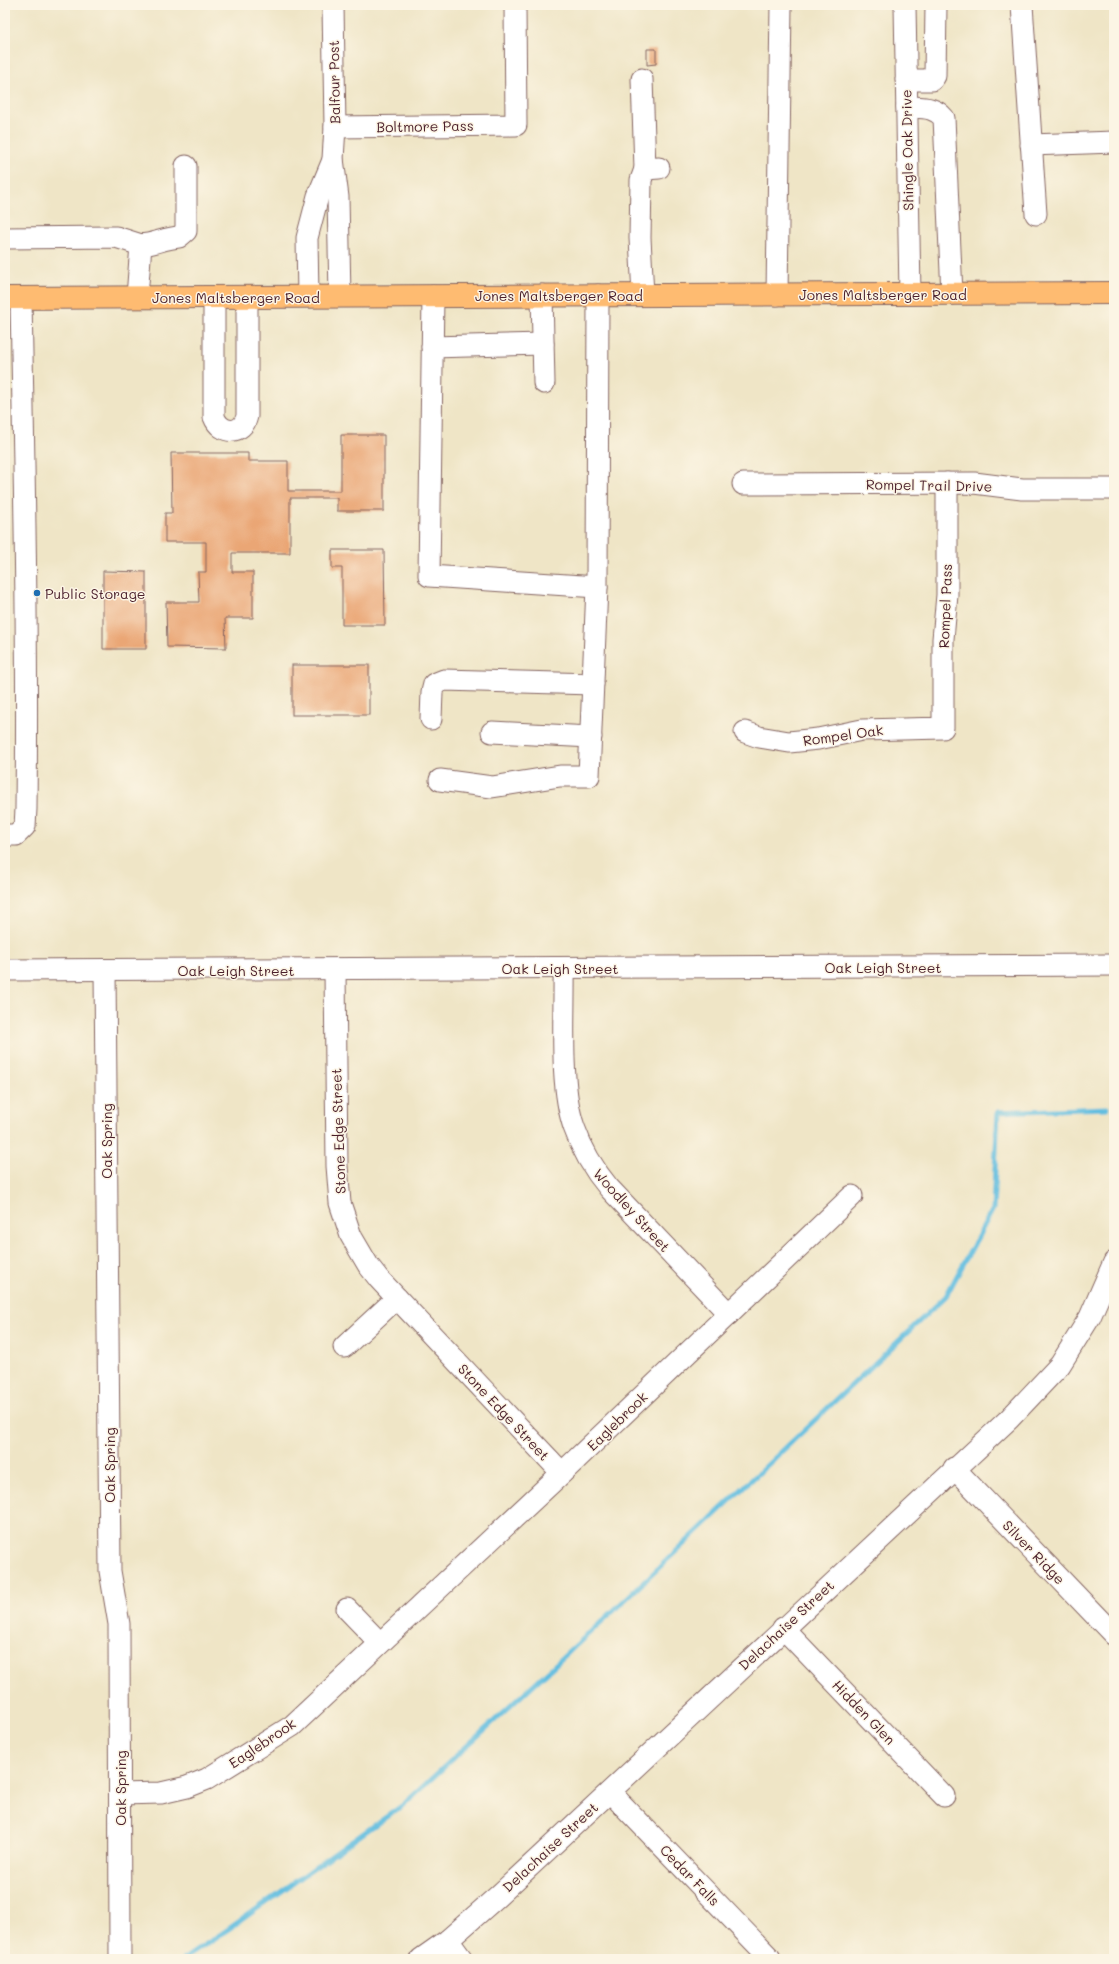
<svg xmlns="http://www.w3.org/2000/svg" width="1119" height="1964" font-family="Mali,sans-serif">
	<rect width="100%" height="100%" fill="#fcf5e5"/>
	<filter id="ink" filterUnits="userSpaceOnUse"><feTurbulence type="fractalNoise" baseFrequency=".025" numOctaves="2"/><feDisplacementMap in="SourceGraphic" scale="8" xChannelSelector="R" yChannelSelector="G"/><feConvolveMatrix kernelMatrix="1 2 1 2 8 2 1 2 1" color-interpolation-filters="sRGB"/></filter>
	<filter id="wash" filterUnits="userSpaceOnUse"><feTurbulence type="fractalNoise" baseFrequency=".012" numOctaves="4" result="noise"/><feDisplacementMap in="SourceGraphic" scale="16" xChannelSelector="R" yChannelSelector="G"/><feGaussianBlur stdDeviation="0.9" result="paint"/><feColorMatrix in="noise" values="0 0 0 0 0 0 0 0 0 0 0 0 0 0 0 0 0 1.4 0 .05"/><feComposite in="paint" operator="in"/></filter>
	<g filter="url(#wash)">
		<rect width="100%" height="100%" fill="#efe5c6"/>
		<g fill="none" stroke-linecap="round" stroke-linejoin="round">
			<polyline stroke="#62bee0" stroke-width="5" points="184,1959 230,1928 403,1805 611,1613 946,1296 993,1209 998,1112 1107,1108"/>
		</g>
		<g id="blocks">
			<g fill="#eaa674">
				<polygon points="647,49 656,49 656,64 647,65"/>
				<polygon points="341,435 384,435 384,511 337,511 337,498 290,498 290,553 232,553 232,572 253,572 253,618 225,618 226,648 167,647 166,602 199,602 198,572 206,572 206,542 165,542 165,513 172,513 171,453 248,453 248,461 288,461 288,491 341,491"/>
				<polygon points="332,550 384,550 385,625 342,625 342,568 332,568"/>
				<polygon points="103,571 146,572 146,649 103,649"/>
				<rect x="292" y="665" width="77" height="50"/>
			</g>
		</g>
	</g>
	<g filter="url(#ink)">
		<use href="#blocks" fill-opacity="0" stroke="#846461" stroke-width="1"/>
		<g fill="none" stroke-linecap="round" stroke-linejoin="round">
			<defs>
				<g id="minor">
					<polyline points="333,5 335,127 333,159 338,197 340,296"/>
					<polyline points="905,5 910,294"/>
					<polyline points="1022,5 1036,214"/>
					<polyline points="642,79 645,169"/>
					<polyline points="906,80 932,80 935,76 936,5"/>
					<path d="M907,107C922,108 934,106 944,118L952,294"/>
					<polyline points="335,127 516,125 515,5"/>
					<polyline points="1031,145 1114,142"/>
					<polyline points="5,238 116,237 141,245 137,297"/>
					<path d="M141,245C154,244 165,238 179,237L186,231V166"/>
					<polyline points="542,295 544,383"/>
					<polyline points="643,295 640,238 641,180 645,169 659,168"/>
					<polyline points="777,295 781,5"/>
					<polyline points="308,296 307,238 318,196 333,160"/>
					<polyline points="433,296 429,576 597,587 598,295"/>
					<path d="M214,297V417C221,435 243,435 247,416V297"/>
					<polyline points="432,347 543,344"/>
					<polyline points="743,484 974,483 1022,489 1114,489"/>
					<polyline points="431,719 432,692 434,684 444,680 593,684"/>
					<polyline points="492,732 591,737"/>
					<polyline points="745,732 759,737 789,742 818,739 862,730 943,728 943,639 947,595 947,483"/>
					<polyline points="440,780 492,787 560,776 589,776 597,587"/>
					<path d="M5,835H16L25,826L26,809C28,639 24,468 21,298"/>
					<path d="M564,968C565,1015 559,1084 574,1127C582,1150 594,1170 609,1188L729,1314"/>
					<polyline points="5,970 1114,965"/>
					<polyline points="105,970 110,1571 119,1624 120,1959"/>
					<polyline points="335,970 337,1166 340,1203 351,1236 368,1265 379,1279 562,1473"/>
					<polyline points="344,1347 397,1298"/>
					<polyline points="954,1468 1114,1635"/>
					<polyline points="347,1609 380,1643"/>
					<polyline points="783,1628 944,1796"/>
					<polyline points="610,1792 770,1958"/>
					<polyline points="120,1794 161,1793 187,1787 207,1779 292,1726 562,1473 852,1196"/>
					<polyline points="448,1940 462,1959"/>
					<polyline points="421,1959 448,1940 498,1896 1009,1419 1060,1365 1090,1317 1114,1262"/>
				</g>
				<polyline id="major" points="5,298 1114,293"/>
			</defs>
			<use href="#minor" stroke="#846461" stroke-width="23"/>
			<use href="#major" stroke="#846461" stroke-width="24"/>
			<use href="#minor" stroke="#fff" stroke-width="21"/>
			<use href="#major" stroke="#febb71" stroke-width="22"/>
		</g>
	</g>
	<circle fill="#1f6fb2" stroke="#fcf5e5" stroke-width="1.5" cx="37" cy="593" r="4"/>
	<g text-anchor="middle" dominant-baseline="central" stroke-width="3" stroke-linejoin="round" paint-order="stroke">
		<g font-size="14" fill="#4a1f2b" stroke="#fcf5e5">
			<text transform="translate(334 82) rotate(-91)">Balfour Post</text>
			<text transform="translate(425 126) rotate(-1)">Boltmore Pass</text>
			<text transform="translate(907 150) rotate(-91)">Shingle Oak Drive</text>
			<text x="883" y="294">Jones Maltsberger Road</text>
			<text x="559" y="295">Jones Maltsberger Road</text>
			<text x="236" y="297">Jones Maltsberger Road</text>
			<text transform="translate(929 485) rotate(1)">Rompel Trail Drive</text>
			<text transform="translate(945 606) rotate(-88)">Rompel Pass</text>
			<text transform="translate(843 735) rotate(-8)">Rompel Oak</text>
			<text x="883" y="967">Oak Leigh Street</text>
			<text x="560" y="968">Oak Leigh Street</text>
			<text x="236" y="970">Oak Leigh Street</text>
			<text transform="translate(338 1131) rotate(-92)">Stone Edge Street</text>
			<text transform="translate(106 1141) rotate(-90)">Oak Spring</text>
			<text transform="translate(632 1210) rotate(48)">Woodley Street</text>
			<text transform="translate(504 1412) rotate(47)">Stone Edge Street</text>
			<text transform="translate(617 1421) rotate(-44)">Eaglebrook</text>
			<text transform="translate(109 1465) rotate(-90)">Oak Spring</text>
			<text transform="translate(1034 1552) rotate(46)">Silver Ridge</text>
			<text transform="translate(786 1625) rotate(-43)">Delachaise Street</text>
			<text transform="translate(864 1712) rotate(46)">Hidden Glen</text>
			<text transform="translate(262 1743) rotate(-34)">Eaglebrook</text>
			<text transform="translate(120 1788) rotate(-90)">Oak Spring</text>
			<text transform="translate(550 1847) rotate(-43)">Delachaise Street</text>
			<text transform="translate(690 1875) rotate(46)">Cedar Falls</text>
		</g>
		<g font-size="14" fill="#4a1f2b" stroke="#fcf5e5" text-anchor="start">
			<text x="45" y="593">Public Storage</text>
		</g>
	</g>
	<rect width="1119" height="1964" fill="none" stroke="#fcf5e5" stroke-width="20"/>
</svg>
